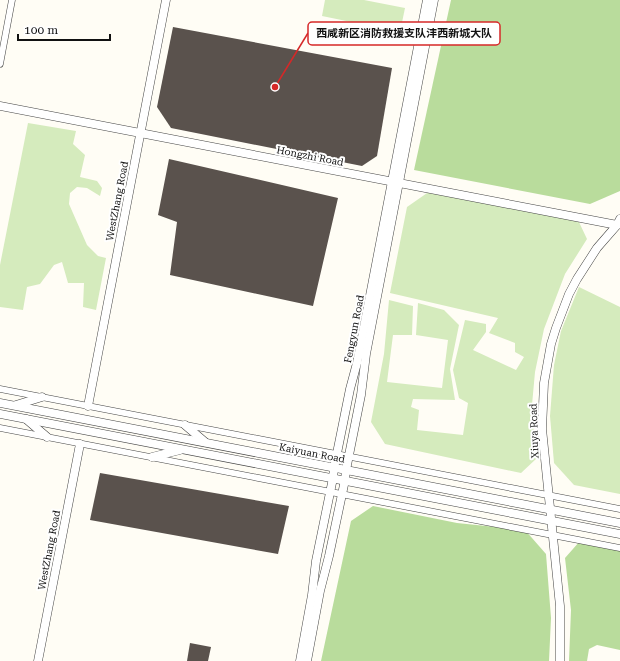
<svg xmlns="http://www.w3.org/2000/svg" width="620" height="661" font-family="'Roboto Serif','Noto Sans SC',serif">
	<rect width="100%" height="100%" fill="#fffdf5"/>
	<g fill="#d5ebbd">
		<polygon points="325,0 364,0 405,8 400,32 322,16"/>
		<polygon points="28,123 76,131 73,144 85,155 80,177 97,181 102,188 100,196 87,188 77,187 70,193 69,204 87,245 98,256 106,258 96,310 83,307 84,283 68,283 62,262 54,265 40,284 27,287 23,310 0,307 0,265"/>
		<polygon points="430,191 578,220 587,239 565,274 544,329 535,372 532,405 536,459 521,473 385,444 371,422 384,354 389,300 413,306 412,335 393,335 387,382 442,388 448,340 416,335 418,303 444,310 459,325 450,369 455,400 413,399 411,407 419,410 417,430 463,435 468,403 459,398 453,370 465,320 486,324 486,332 473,350 516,370 524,357 515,352 515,343 489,333 498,318 390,293 407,207"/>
		<polygon points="579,287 620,307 620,494 574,485 554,463 550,416 554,365 561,331"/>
	</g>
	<g fill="#b9dc9c">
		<polygon points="451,0 620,0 620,191 590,204 414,170"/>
		<polygon points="373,506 457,523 525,530 546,554 551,618 549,661 321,661 351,521"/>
		<polygon points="580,541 620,550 620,650 597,645 589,649 587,661 569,661 571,610 565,558"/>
	</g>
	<g fill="#5a524d">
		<polygon points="173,27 392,68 377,156 362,166 171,128 157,107"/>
		<polygon points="169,159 338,198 313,306 170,275 177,222 158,215"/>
		<polygon points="100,473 289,506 278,554 90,520"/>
		<polygon points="190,643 211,647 208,661 187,661"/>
	</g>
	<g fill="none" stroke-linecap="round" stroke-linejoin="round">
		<defs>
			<g id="minor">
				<polyline points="0,64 12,0"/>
				<polyline points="0,389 620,509"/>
				<polyline points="0,428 620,548"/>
			</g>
			<g id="tertiary">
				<polyline points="0,106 617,225"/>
				<polyline points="0,403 620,523"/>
				<polyline points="16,405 42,397"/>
				<polyline points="88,406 166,0"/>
				<polyline points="0,414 620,534"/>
				<polyline points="26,419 47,437"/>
				<polyline points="185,425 205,442"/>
				<polyline points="152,457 180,450"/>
				<polyline points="38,661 80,444"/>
				<polyline points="300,661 312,595 316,561 333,478 334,468 350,389 357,363 427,0"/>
				<polyline points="307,661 320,591 329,556 345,480 346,470 361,395 366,354 434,0"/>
				<polyline points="560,661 560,606 542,429 544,383 551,344 556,328 569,294 577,279 597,248 617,225 620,219"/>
			</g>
		</defs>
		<use href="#minor" stroke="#444" stroke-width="7"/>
		<use href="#tertiary" stroke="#444" stroke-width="9"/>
		<use href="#minor" stroke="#fff" stroke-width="6"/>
		<use href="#tertiary" stroke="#fff" stroke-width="8"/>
	</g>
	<g text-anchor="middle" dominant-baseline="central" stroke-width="4" stroke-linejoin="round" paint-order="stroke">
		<g font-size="10" fill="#111" stroke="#fff">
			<text transform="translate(310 156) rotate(11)">Hongzhi Road</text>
			<text transform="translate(117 201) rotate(-79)">WestZhang Road</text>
			<text transform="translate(354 329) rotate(-79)">Fengyun Road</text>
			<text transform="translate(534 431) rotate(-92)">Xiuya Road</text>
			<text transform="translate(312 453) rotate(11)">Kaiyuan Road</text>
			<text transform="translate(49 550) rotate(-79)">WestZhang Road</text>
		</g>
	</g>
	<path fill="none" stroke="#d62828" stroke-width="1.5" d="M275 87L308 33"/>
	<circle fill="#d62828" stroke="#fff" stroke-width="1.5" cx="275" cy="87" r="4"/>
	<rect fill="#fff" stroke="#d62828" stroke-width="1.5" x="308" y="22" width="192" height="23" rx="4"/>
	<g font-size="11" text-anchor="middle" font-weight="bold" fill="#111">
		<text x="404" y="37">西咸新区消防救援支队沣西新城大队</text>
	</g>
	<path d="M18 34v6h92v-6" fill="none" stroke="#111111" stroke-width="2"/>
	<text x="24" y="34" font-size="12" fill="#111111" stroke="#ffffff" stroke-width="3" paint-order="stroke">100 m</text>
</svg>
